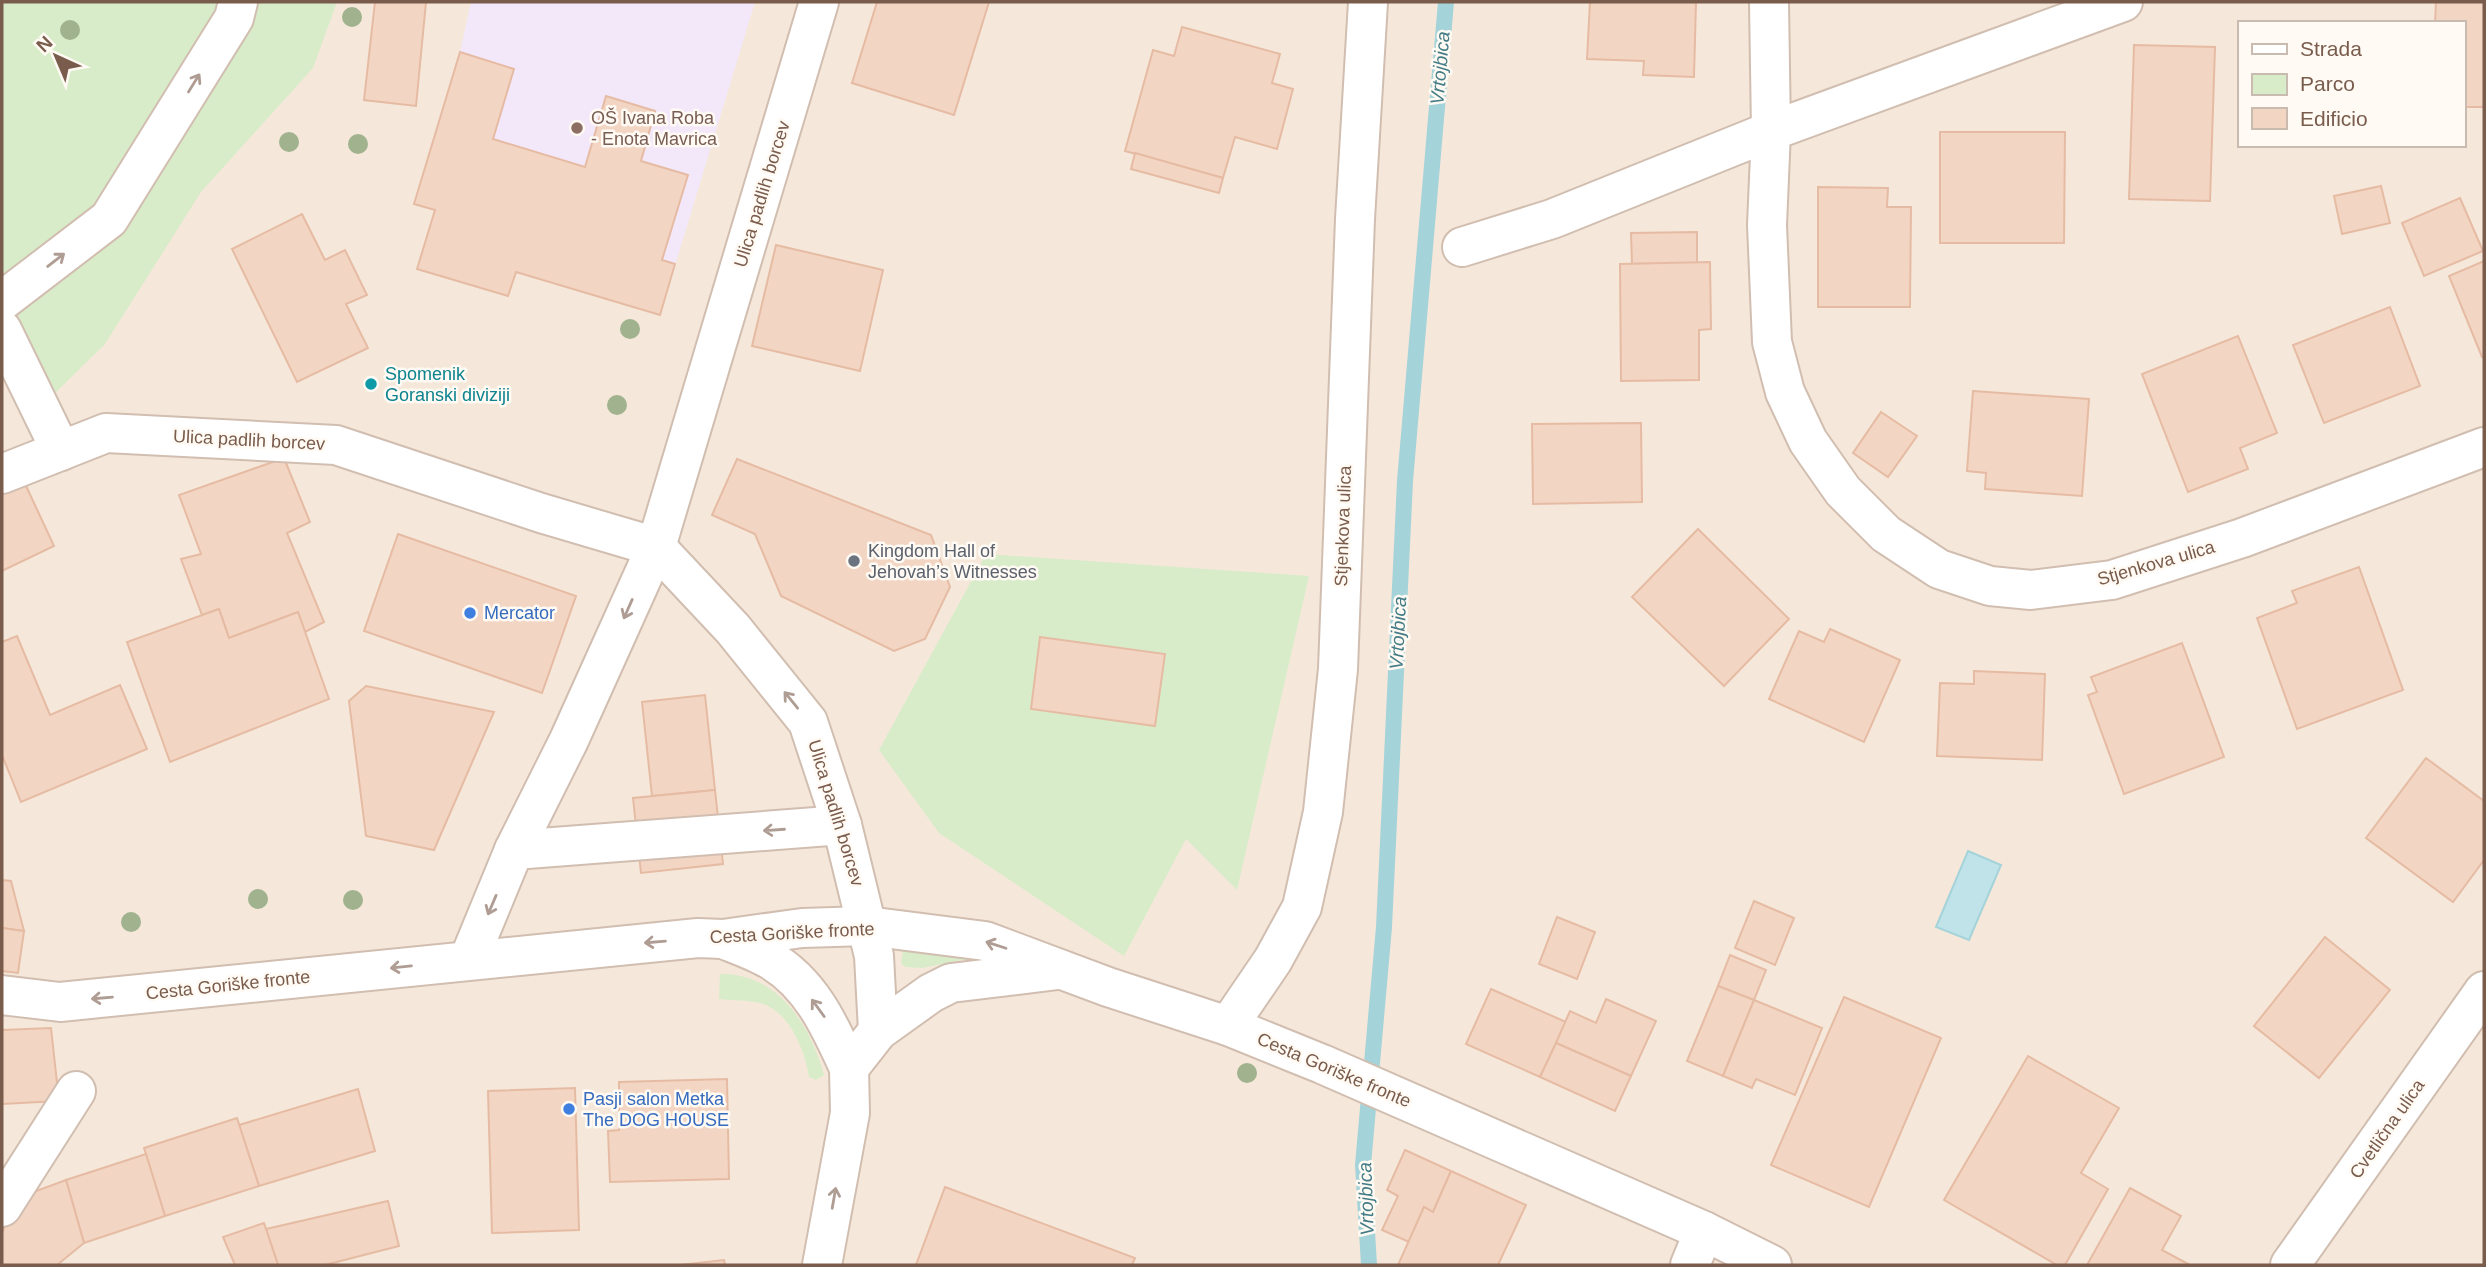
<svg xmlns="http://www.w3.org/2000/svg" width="2486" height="1267" font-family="Arial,sans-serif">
	<rect width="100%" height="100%" fill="#fdf6ec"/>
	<path fill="#f5e8da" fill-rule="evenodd" d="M2,2H2484V1265H2ZM2239,23H2463V145H2239Z"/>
	<polygon fill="#f3e8fa" points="471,2 755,2 660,315 516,273 508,296 417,269 435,210 414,204 460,52"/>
	<g fill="#d8ecc9">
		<polygon points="2,2 337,2 313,68 201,192 105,344 40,408 2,330"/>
		<polygon points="986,554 1309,576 1237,890 1186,839 1124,956 939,833 879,750"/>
		<polygon points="907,947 1030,968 962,960 922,968 905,967 901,963 903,950"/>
		<path d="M720,974C777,972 811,1026 824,1075L816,1080L809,1077C805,1052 792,1018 768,1006C754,999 734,1001 719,999Z"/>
	</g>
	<polygon fill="#bfe3e8" stroke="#a5d3da" stroke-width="2" points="1968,851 2001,865 1969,940 1936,927"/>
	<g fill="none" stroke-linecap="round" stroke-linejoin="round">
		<polyline stroke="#a5d3da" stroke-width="16" points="1369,1265 1363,1165 1384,927 1405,481 1446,2"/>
	</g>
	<g fill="#f3d5c3" stroke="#e6bba3" stroke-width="2">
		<polygon points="375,2 426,2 416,106 364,100"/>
		<polygon points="877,2 989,2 954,115 852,83"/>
		<polygon points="1590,2 1696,2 1694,77 1643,75 1644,61 1587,59"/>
		<polygon points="2436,2 2484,2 2484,107 2463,107 2463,23 2435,23"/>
		<polygon points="1182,27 1280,54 1272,83 1293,89 1277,149 1235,137 1223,178 1125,151 1153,50 1174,56"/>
		<polygon points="2134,45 2215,47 2210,201 2129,199"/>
		<polygon points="460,52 514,69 493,139 585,167 606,96 655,111 641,161 688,175 662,260 675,264 660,315 516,272 508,296 417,269 435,210 414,204"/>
		<polygon points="1940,132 2065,132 2064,243 1940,243"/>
		<polygon points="1135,153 1223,178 1219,193 1131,169"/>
		<polygon points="2381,186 2390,223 2342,234 2334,196"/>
		<polygon points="1818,187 1888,188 1887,207 1911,207 1910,307 1818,307"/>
		<polygon points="2460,198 2483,251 2424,276 2402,223"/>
		<polygon points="302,214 325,260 345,250 367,295 346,304 368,348 297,382 232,249"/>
		<polygon points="1697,232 1697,263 1632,264 1631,233"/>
		<polygon points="776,245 883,270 860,371 752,346"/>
		<polygon points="2484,261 2484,357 2482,357 2449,276"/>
		<polygon points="1710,262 1711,329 1699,330 1699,380 1621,381 1620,264"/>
		<polygon points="2390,307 2420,386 2324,423 2293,345"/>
		<polygon points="2238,336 2277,433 2240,448 2248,469 2188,492 2142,374"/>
		<polygon points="1973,391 2089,399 2082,496 1985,489 1986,473 1967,471"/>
		<polygon points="1881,412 1917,436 1888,477 1853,453"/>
		<polygon points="1641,423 1642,502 1533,504 1532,424"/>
		<polygon points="284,458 310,522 287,533 324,622 305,632 298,612 229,638 219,609 202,615 181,559 201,554 179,495"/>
		<polygon points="737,459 931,535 950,587 925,639 894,651 781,596 755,534 712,515"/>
		<polygon points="21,475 54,546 2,571 2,484"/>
		<polygon points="1698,529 1789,619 1724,686 1632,597"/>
		<polygon points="398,534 576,596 542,693 364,631"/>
		<polygon points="2359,567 2403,690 2297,729 2257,618 2297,603 2292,591"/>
		<polygon points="219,609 229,638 298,612 329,699 170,762 127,642"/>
		<polygon points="1830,629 1900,660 1864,742 1769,699 1799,631 1824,642"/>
		<polygon points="17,636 50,715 120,685 147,749 21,802 2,755 2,642"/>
		<polygon points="1040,637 1165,654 1155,726 1031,709"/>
		<polygon points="2182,643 2224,757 2124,794 2088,695 2097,692 2091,677"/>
		<polygon points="1974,671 2045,674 2042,760 1937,756 1940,683 1974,684"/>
		<polygon points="366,686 494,712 434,850 366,836 349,701"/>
		<polygon points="705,695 715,790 652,796 642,702"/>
		<polygon points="2426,758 2484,801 2484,860 2453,902 2366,838"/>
		<polygon points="715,790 723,864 641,873 633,798"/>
		<polygon points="2,880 11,881 24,931 2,928"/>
		<polygon points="1754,901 1794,918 1775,965 1735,948"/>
		<polygon points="1557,917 1595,932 1577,979 1539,964"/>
		<polygon points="2,928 24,931 18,973 2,971"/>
		<polygon points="2325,937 2390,990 2319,1078 2254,1026"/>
		<polygon points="1730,955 1766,970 1754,1000 1718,986"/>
		<polygon points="1718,986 1754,1000 1723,1076 1687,1061"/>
		<polygon points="1491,989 1566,1022 1540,1077 1466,1044"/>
		<polygon points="1844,997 1941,1038 1869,1207 1771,1165"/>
		<polygon points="1606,999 1656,1021 1631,1076 1556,1043 1570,1011 1596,1023"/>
		<polygon points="1754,1000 1822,1028 1795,1095 1756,1079 1752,1088 1723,1076"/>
		<polygon points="51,1028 59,1101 2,1104 2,1030"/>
		<polygon points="1556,1043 1631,1076 1615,1111 1540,1077"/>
		<polygon points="2028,1056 2119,1108 2081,1173 2108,1189 2065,1265 2057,1265 1944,1200"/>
		<polygon points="727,1079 729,1179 610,1182 608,1131 619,1130 619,1082"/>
		<polygon points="575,1088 579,1230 492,1233 488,1091"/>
		<polygon points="358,1089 375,1151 259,1186 239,1125"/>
		<polygon points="237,1118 259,1186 165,1216 144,1148"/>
		<polygon points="1405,1150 1451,1171 1433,1212 1424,1207 1409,1242 1382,1230 1398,1196 1387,1190"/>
		<polygon points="146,1154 165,1216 84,1243 66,1180"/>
		<polygon points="1451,1171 1526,1205 1498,1265 1398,1265 1424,1207 1433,1212"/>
		<polygon points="66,1180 84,1243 57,1265 2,1265 2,1233 17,1198"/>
		<polygon points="945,1187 1135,1258 1132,1265 916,1265"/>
		<polygon points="2130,1188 2181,1216 2162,1250 2190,1265 2087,1265"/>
		<polygon points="388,1201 399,1246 325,1265 278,1265 266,1229"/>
		<polygon points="264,1223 278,1265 235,1265 223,1237"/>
		<polygon points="724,1260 725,1265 679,1265"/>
	</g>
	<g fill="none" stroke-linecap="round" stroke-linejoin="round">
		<defs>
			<g id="minor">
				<polyline points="1769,2 1771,131 1767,225 1772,342 1785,392 1808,441 1843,491 1886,534 1939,569 1990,586 2031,590 2112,580 2242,538 2484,447"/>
				<polyline points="1462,247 1552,219 1771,131 2123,2"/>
				<polyline points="2,301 109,219 234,18 238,2"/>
				<polyline points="2,330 61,451"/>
				<polyline points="2,474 106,433 336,445 541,513 656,547 733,629 808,722 842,825 874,956 878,1031"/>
				<polyline points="514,850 842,825"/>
				<path d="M723,939C738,945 755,951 769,959C811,983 830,1026 849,1068"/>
				<polyline points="469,959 514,850 569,740 656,547 819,2"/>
				<polyline points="2,995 60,1002 698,938 723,939 802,928 867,926 985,941 1108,987 1228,1026 1322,1064 1704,1231 1772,1265"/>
				<polyline points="1228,1026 1273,960 1302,907 1323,812 1338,669 1355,219 1368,2"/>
				<polyline points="2,1207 76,1091"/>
				<polyline points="822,1265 850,1113 849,1068 878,1031 931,993 951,983 1058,970"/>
				<polyline points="1690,1265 1704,1231"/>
				<polyline points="2290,1265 2484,991"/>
			</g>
		</defs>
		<use href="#minor" stroke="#d1beb0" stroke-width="42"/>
		<use href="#minor" stroke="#fff" stroke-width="38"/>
	</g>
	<g fill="#a0b28e">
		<circle cx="352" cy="17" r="10"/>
		<circle cx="70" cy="30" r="10"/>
		<circle cx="289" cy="142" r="10"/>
		<circle cx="358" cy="144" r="10"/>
		<circle cx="630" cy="329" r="10"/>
		<circle cx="617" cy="405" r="10"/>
		<circle cx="258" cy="899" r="10"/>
		<circle cx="353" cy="900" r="10"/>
		<circle cx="131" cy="922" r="10"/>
		<circle cx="1247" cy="1073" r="10"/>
	</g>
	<defs><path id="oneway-shaft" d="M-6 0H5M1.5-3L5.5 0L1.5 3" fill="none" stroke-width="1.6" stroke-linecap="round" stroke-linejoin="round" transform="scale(1.75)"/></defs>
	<g stroke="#af9d94">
		<use href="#oneway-shaft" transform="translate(194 83) rotate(-58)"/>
		<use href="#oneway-shaft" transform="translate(56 260) rotate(-38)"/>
		<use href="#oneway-shaft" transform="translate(628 609) rotate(114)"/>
		<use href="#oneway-shaft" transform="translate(791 700) rotate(-129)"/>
		<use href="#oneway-shaft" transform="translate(774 830) rotate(176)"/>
		<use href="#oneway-shaft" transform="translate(492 905) rotate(113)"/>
		<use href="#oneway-shaft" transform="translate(655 942) rotate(175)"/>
		<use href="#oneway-shaft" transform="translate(996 945) rotate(-162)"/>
		<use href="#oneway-shaft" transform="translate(401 967) rotate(174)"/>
		<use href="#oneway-shaft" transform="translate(102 998) rotate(175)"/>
		<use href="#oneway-shaft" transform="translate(818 1008) rotate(-126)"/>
		<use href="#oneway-shaft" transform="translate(834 1198) rotate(-80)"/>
	</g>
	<circle fill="#8d6e63" stroke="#fffaf3" stroke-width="2.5" cx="577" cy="128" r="7"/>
	<circle fill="#0f9aa8" stroke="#fffaf3" stroke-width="2.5" cx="371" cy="384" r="7"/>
	<circle fill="#6b7280" stroke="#fffaf3" stroke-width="2.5" cx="854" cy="561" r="7"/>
	<g fill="#3f7fe0" stroke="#fffaf3" stroke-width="2.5">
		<circle cx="470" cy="613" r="7"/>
		<circle cx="569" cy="1109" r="7"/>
	</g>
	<g text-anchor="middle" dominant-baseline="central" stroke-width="5" stroke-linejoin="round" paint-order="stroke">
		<g font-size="18" fill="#785e54" stroke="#fffaf3" text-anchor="start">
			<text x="591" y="118">OŠ Ivana Roba<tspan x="591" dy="21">- Enota Mavrica</tspan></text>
		</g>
		<g font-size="18" fill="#7a5c4d" stroke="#fffaf3">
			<text transform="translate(762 194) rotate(-73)">Ulica padlih borcev</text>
			<text transform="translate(249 440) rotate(3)">Ulica padlih borcev</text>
			<text transform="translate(1343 526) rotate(-88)">Stjenkova ulica</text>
			<text transform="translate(2156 563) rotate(-16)">Stjenkova ulica</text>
			<text transform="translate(836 813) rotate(73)">Ulica padlih borcev</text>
			<text transform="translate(792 933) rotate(-3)">Cesta Goriške fronte</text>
			<text transform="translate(228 985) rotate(-6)">Cesta Goriške fronte</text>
			<text transform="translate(1334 1070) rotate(23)">Cesta Goriške fronte</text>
			<text transform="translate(2387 1129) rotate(-55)">Cvetlična ulica</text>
		</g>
		<g font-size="18" fill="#0d838f" stroke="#fffaf3" text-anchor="start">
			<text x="385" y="374">Spomenik<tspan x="385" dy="21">Goranski diviziji</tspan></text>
		</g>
		<g font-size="18" fill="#5b616d" stroke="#fffaf3" text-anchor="start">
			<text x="868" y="551">Kingdom Hall of<tspan x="868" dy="21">Jehovah’s Witnesses</tspan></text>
		</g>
		<g font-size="18" fill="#366cbe" stroke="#fffaf3" text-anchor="start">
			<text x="484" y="613">Mercator</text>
			<text x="583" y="1099">Pasji salon Metka<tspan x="583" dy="21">The DOG HOUSE</tspan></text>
		</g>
		<g font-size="19" font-style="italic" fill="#437c86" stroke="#fffaf3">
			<text transform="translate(1440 68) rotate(-85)">Vrtojbica</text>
			<text transform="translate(1398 633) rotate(-87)">Vrtojbica</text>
			<text transform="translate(1366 1199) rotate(-92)">Vrtojbica</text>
		</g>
	</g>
	<rect width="2486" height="1267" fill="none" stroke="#7a5c4d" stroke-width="7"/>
	<rect x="2238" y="21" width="228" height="126" fill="#fffaf3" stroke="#cabbb1" stroke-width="2"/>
	<rect x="2252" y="44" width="35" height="10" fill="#ffffff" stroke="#cabbb1" stroke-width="2"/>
	<text x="2300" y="56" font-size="21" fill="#7a5c4d">Strada</text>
	<rect x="2252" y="74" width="35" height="21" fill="#d8ecc9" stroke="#cabbb1" stroke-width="2"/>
	<text x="2300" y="91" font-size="21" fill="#7a5c4d">Parco</text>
	<rect x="2252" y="108" width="35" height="21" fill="#f3d5c3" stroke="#cabbb1" stroke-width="2"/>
	<text x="2300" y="126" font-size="21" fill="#7a5c4d">Edificio</text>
	<g transform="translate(56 56) rotate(316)" stroke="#fffaf3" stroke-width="5" paint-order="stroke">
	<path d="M0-5L12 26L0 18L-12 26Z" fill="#7a5c4d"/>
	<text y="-10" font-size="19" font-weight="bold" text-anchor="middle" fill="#7a5c4d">N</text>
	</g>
</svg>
